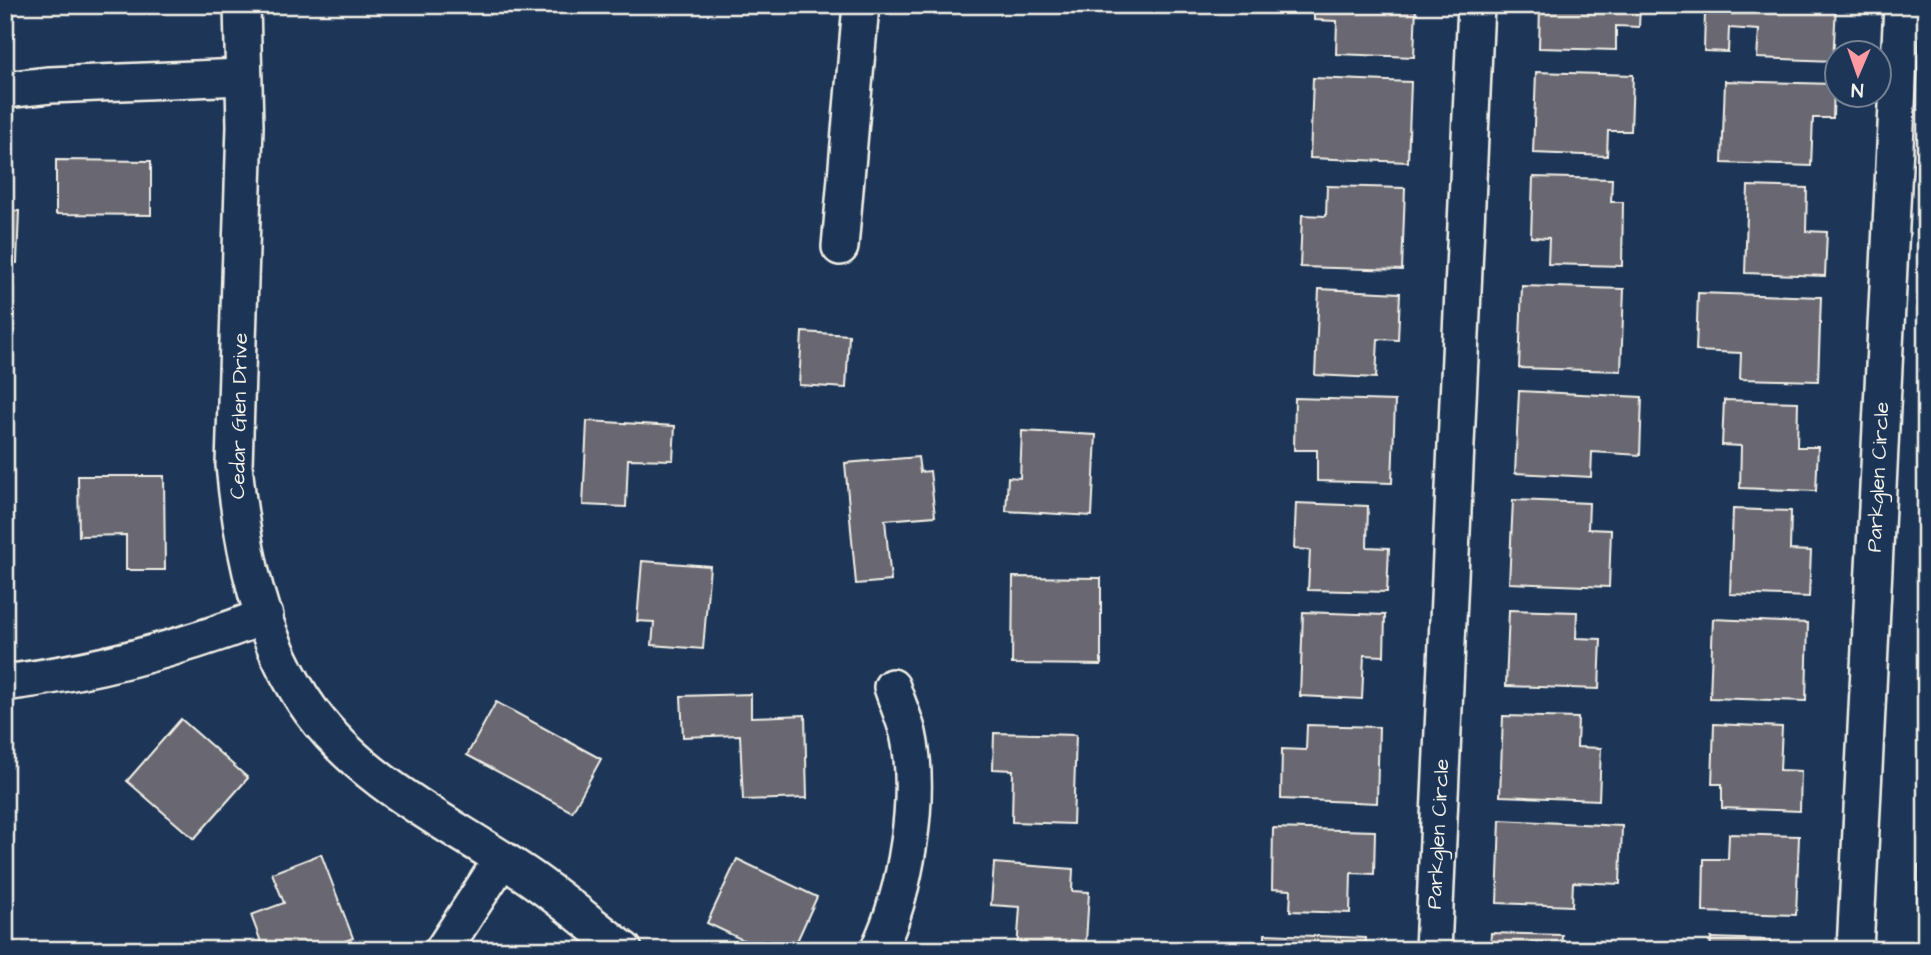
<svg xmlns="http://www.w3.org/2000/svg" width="1931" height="955" font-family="'Architects Daughter',sans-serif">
	<rect width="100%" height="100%" fill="#1d3557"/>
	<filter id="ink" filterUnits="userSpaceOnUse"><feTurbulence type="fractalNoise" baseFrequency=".0143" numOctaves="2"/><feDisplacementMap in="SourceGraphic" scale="14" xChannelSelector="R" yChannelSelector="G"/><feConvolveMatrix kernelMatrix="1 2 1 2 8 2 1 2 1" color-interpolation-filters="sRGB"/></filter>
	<g filter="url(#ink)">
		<g fill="#696872" stroke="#f4f1e8" stroke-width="2">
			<polygon points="1314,5 1416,5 1414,57 1336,54 1337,21 1314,20"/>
			<polygon points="1540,5 1640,5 1639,27 1616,26 1616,50 1539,48"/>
			<polygon points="1733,5 1836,5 1833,61 1757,58 1759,30 1729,28 1728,52 1704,51 1705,12 1733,14"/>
			<polygon points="1536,72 1633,75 1631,131 1608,131 1607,156 1533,153"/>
			<polygon points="1313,78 1411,82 1408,162 1310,158"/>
			<polygon points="1725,81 1834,84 1833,118 1813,118 1811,166 1722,163"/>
			<polygon points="56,160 151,161 151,215 56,214"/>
			<polygon points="1533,177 1612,179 1611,202 1623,202 1622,266 1548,264 1549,238 1531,237"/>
			<polygon points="1327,186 1405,188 1402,270 1300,267 1302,215 1326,216"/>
			<polygon points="1748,186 1807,188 1806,231 1827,232 1825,276 1745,273"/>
			<polygon points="5,210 19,211 17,263 5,262"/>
			<polygon points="1522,286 1624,289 1621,371 1519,368"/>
			<polygon points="1319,289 1400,293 1398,340 1378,339 1376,378 1315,375"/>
			<polygon points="1698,293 1821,297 1818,381 1740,379 1741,353 1696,351"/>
			<polygon points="802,332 849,335 846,388 799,385"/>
			<polygon points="1519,391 1642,397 1640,455 1592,452 1591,477 1515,473"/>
			<polygon points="1295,398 1395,401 1392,483 1317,481 1317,450 1294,450"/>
			<polygon points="1724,400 1798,402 1797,447 1818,447 1816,491 1740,488 1741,446 1722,445"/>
			<polygon points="587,421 675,426 673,460 628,459 626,507 583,505"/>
			<polygon points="1022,431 1096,435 1092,516 1006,511 1008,477 1020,478"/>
			<polygon points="918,457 920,472 930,471 935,516 885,520 891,581 856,584 845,463"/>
			<polygon points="78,476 164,476 165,570 126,570 126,535 79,536"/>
			<polygon points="1513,500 1589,503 1588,529 1611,530 1609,587 1509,583"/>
			<polygon points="1296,503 1368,506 1367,547 1389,548 1387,592 1308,590 1310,550 1294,549"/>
			<polygon points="1733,509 1791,511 1790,550 1811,551 1809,597 1730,594"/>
			<polygon points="5,541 12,592 5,593"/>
			<polygon points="642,561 710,566 703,649 652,645 654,622 637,621"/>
			<polygon points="1013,577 1101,578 1101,665 1012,664"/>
			<polygon points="1509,610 1577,612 1576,638 1601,639 1599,689 1506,686"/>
			<polygon points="1303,612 1385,615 1384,656 1364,655 1362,699 1300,696"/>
			<polygon points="1713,619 1808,623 1806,701 1710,698"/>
			<polygon points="751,694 751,717 805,715 807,798 743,800 740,735 683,737 681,696"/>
			<polygon points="496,702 601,759 572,812 467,755"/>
			<polygon points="1503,716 1578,718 1577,747 1601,748 1599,800 1500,796"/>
			<polygon points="181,719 248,778 194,839 127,781"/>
			<polygon points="1714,724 1782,727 1780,770 1801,771 1800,811 1722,808 1722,784 1712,784"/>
			<polygon points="1307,725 1379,727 1377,803 1281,799 1282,749 1306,750"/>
			<polygon points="994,733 1076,735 1073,824 1012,822 1013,770 993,769"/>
			<polygon points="1500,820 1622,826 1620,884 1573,882 1572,906 1497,903"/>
			<polygon points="1273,828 1375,831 1374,874 1351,873 1350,913 1290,911 1291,890 1272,889"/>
			<polygon points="1729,834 1799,836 1796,915 1703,912 1704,859 1728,859"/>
			<polygon points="321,854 353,938 323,950 264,950 251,915 284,903 272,873"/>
			<polygon points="737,859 817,897 793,950 764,950 707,923"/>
			<polygon points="994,863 1073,869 1072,891 1089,892 1086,942 1071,940 1070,950 1017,950 1020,907 991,905"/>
			<polygon points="1918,865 1926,865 1926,909 1917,909"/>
			<polygon points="1918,931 1926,931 1926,950 1917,950"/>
			<polygon points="1491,933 1562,935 1561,950 1490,950"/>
			<polygon points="1265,934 1366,938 1365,950 1265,950"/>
			<polygon points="1711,938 1771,940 1771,950 1710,950"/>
		</g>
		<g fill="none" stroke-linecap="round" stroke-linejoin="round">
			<defs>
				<g id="minor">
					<path d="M242,5L245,126L234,465C242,549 260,641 311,711C364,784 450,823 522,872C557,895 590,924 624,950"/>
					<polyline points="5,90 50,85 242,77"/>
					<polyline points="840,247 861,5"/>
					<path d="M5,683C96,671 180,649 265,616"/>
					<polyline points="443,950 502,859"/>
					<path d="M878,950C906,893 922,796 908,733C904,718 897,702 892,687"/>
					<polyline points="1433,950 1476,5"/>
					<polyline points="1855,950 1902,5"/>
				</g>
			</defs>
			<use href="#minor" stroke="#f4f1e8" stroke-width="40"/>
			<use href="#minor" stroke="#1d3557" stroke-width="35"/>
		</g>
	</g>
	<g text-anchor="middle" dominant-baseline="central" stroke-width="5" stroke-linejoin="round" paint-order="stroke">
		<g font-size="21" fill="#f4f1e8" stroke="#1d3557">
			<text transform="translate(239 416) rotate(-89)">Cedar Glen Drive</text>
			<text transform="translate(1878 477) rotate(-87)">Parkglen Circle</text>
			<text transform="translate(1438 834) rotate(-87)">Parkglen Circle</text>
		</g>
	</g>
	<rect width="1931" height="955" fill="none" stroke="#1d3557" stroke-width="28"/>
	<rect x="14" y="14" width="1903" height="927" fill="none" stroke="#f4f1e8" stroke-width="2.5" filter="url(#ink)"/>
	<g transform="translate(1858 74) rotate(182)"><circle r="33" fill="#1d3557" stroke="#738091" stroke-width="2"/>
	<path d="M0-5L12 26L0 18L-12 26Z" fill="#ff9aa2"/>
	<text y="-10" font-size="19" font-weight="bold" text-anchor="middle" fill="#f4f1e8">N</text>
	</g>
</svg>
